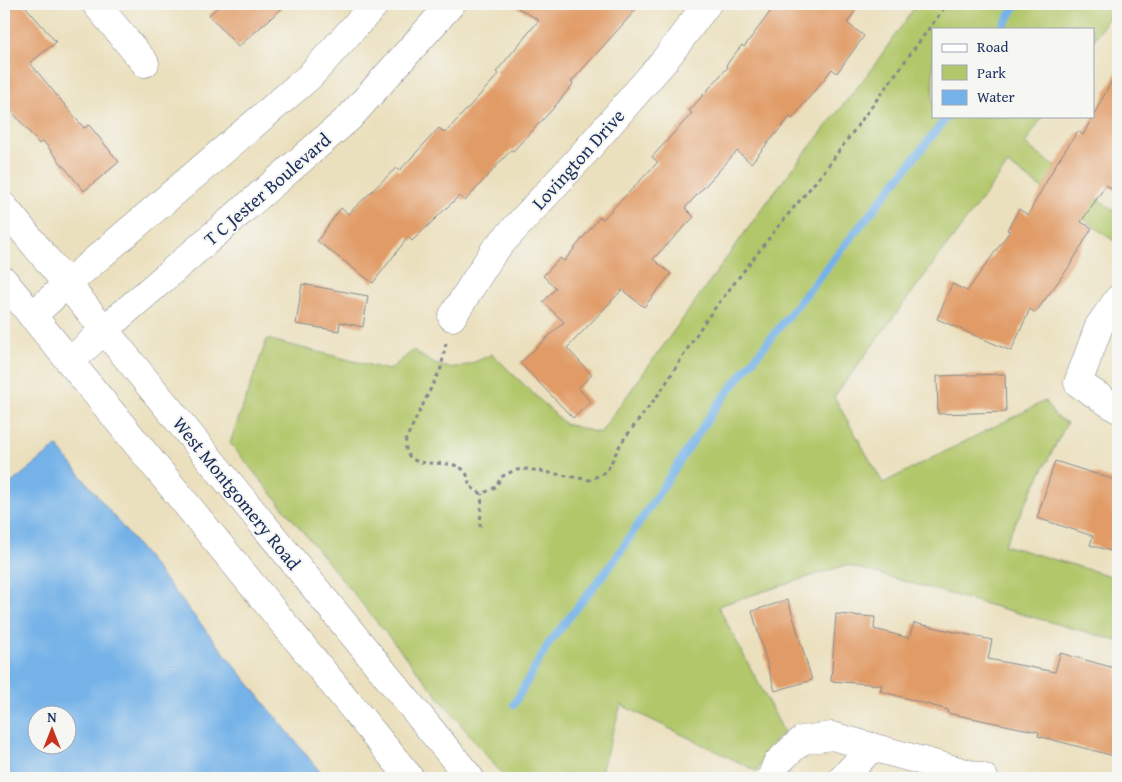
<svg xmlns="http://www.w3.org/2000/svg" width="1122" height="782" font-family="'Gentium Book Plus',serif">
	<rect width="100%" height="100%" fill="#f6f6f2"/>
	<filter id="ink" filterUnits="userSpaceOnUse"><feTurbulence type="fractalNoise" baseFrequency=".02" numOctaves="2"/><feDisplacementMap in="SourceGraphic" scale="10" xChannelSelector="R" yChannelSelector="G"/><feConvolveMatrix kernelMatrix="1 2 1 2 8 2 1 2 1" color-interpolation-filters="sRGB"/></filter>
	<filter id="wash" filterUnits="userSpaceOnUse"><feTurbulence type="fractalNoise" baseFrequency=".0096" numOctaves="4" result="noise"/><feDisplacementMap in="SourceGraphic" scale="20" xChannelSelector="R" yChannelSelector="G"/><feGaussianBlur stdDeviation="1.12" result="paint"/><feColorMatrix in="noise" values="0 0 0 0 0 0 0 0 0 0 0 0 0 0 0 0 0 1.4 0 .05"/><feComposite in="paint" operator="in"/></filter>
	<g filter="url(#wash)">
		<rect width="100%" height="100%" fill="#ebe0bd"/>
		<path fill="#b2c76b" stroke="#667b64" d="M917,4H1118L1093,41V29H933V116H1043L1025,144L1118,214V244L1008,164L834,397L883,483L1045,401L1054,415L1067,423L1004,545L1118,578V641L846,565L718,606L784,732L770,746L757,771L621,705L599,778H505L230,443L267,339L389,370L414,350C444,375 459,370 492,354L565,424L600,433L775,191L870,71Z"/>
		<path fill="#75b2e8" stroke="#4870a3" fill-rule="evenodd" d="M57,446L325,778H4V489ZM38,714H68V744H38Z"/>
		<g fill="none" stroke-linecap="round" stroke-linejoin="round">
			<g stroke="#75b2e8" stroke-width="8">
				<polyline points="1001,29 1017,4"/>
				<polyline points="514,704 549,643 614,561 715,408 948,116"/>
			</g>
		</g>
		<g id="blocks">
			<g fill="#e19b66">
				<polygon points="4,4 25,6 56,42 30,63 84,128 89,125 119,162 84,191 43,141 39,144 4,102"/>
				<polygon points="221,4 287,4 238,47 209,15"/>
				<polygon points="511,4 641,4 571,82 573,84 551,111 513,151 511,150 465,201 459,196 412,241 408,237 373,283 317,241 341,208 348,214 396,168 399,171 439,128 445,133 499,74 496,72 539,20"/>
				<polygon points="776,4 860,4 847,23 864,36 837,73 832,69 792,119 790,117 751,163 737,151 685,208 694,217 653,259 671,274 644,307 622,290 567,348 592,375 578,388 591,402 573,418 520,363 564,322 543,302 556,288 543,276 560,258 564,261 600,217 603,219 658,162 652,157 692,113 689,111 728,67 726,65 742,45 744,47"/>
				<polygon points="1118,69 1118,193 1106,185 1081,222 1092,228 1069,267 1035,313 1030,309 1011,351 937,319 952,284 967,291 1010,231 1007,230 1019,209 1028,215 1056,164 1078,131 1083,135"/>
				<polygon points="302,284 368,296 363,327 340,322 339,331 296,324"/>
				<polygon points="1005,374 1006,412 938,414 937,376"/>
				<polygon points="1055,461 1118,481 1118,553 1090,545 1093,536 1037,518"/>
				<polygon points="788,600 812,680 775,691 752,611"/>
				<polygon points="836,614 875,617 874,629 909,638 914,623 992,640 988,659 1055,672 1060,653 1118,669 1118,757 1038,736 1039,732 947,713 948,710 880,691 882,685 831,681"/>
			</g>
		</g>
	</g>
	<g filter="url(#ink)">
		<use href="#blocks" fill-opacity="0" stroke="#83888e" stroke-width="1"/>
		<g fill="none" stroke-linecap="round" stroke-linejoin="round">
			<defs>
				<g id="street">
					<polyline points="96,4 145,63"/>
					<polyline points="1118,299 1099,326 1078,383 1118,409"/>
					<polyline points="452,317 494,251 577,161 664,61 707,4"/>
					<polyline points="771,778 777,763 802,740 832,736 984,778"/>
					<polyline points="843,778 872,747"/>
				</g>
				<g id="secondary">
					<polyline points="4,207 470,778"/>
					<polyline points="4,281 410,778"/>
					<polyline points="32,316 67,284 309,77 375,4"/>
					<polyline points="70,362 104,330 349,118 451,4"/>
				</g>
			</defs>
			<use href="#street" stroke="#83888e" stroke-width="29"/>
			<use href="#secondary" stroke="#83888e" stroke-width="29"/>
			<g stroke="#83888e" stroke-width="3" stroke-dasharray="4 4" stroke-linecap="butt">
				<path d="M446,343L441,368L406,439C400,485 469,442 469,486L482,494L496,487L501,477L515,470L528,469L590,480L607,471L621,443L661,391L705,321L780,224L822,174L947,4"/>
				<polyline points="480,527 482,494"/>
			</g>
			<use href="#street" stroke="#fff" stroke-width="28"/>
			<use href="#secondary" stroke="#fff" stroke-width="28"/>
		</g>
	</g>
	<g text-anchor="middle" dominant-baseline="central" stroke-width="4" stroke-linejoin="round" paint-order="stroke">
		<g font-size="19" fill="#1b2f5e" stroke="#f6f6f2">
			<text transform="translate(578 159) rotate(-48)">Lovington Drive</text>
			<text transform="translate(267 189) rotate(-41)">T C Jester Boulevard</text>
			<text transform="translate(237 493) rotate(51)">West Montgomery Road</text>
		</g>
	</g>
	<rect width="1122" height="782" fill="none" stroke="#f6f6f2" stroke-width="20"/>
	<rect x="932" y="28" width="162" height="90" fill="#f6f6f2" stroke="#9ea6b7"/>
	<rect x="942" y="44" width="25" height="8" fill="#ffffff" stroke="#9ea6b7"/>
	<text x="977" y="52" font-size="15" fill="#1b2f5e">Road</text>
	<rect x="942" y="65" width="25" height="15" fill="#b2c76b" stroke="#9ea6b7"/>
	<text x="977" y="78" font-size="15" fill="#1b2f5e">Park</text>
	<rect x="942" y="90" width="25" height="15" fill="#75b2e8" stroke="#9ea6b7"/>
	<text x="977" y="102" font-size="15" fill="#1b2f5e">Water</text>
	<g transform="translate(52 730)"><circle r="24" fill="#f6f6f2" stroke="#9ea6b7"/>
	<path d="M0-4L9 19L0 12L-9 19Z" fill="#c8321e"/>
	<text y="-8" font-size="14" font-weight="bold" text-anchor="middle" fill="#1b2f5e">N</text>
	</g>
</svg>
